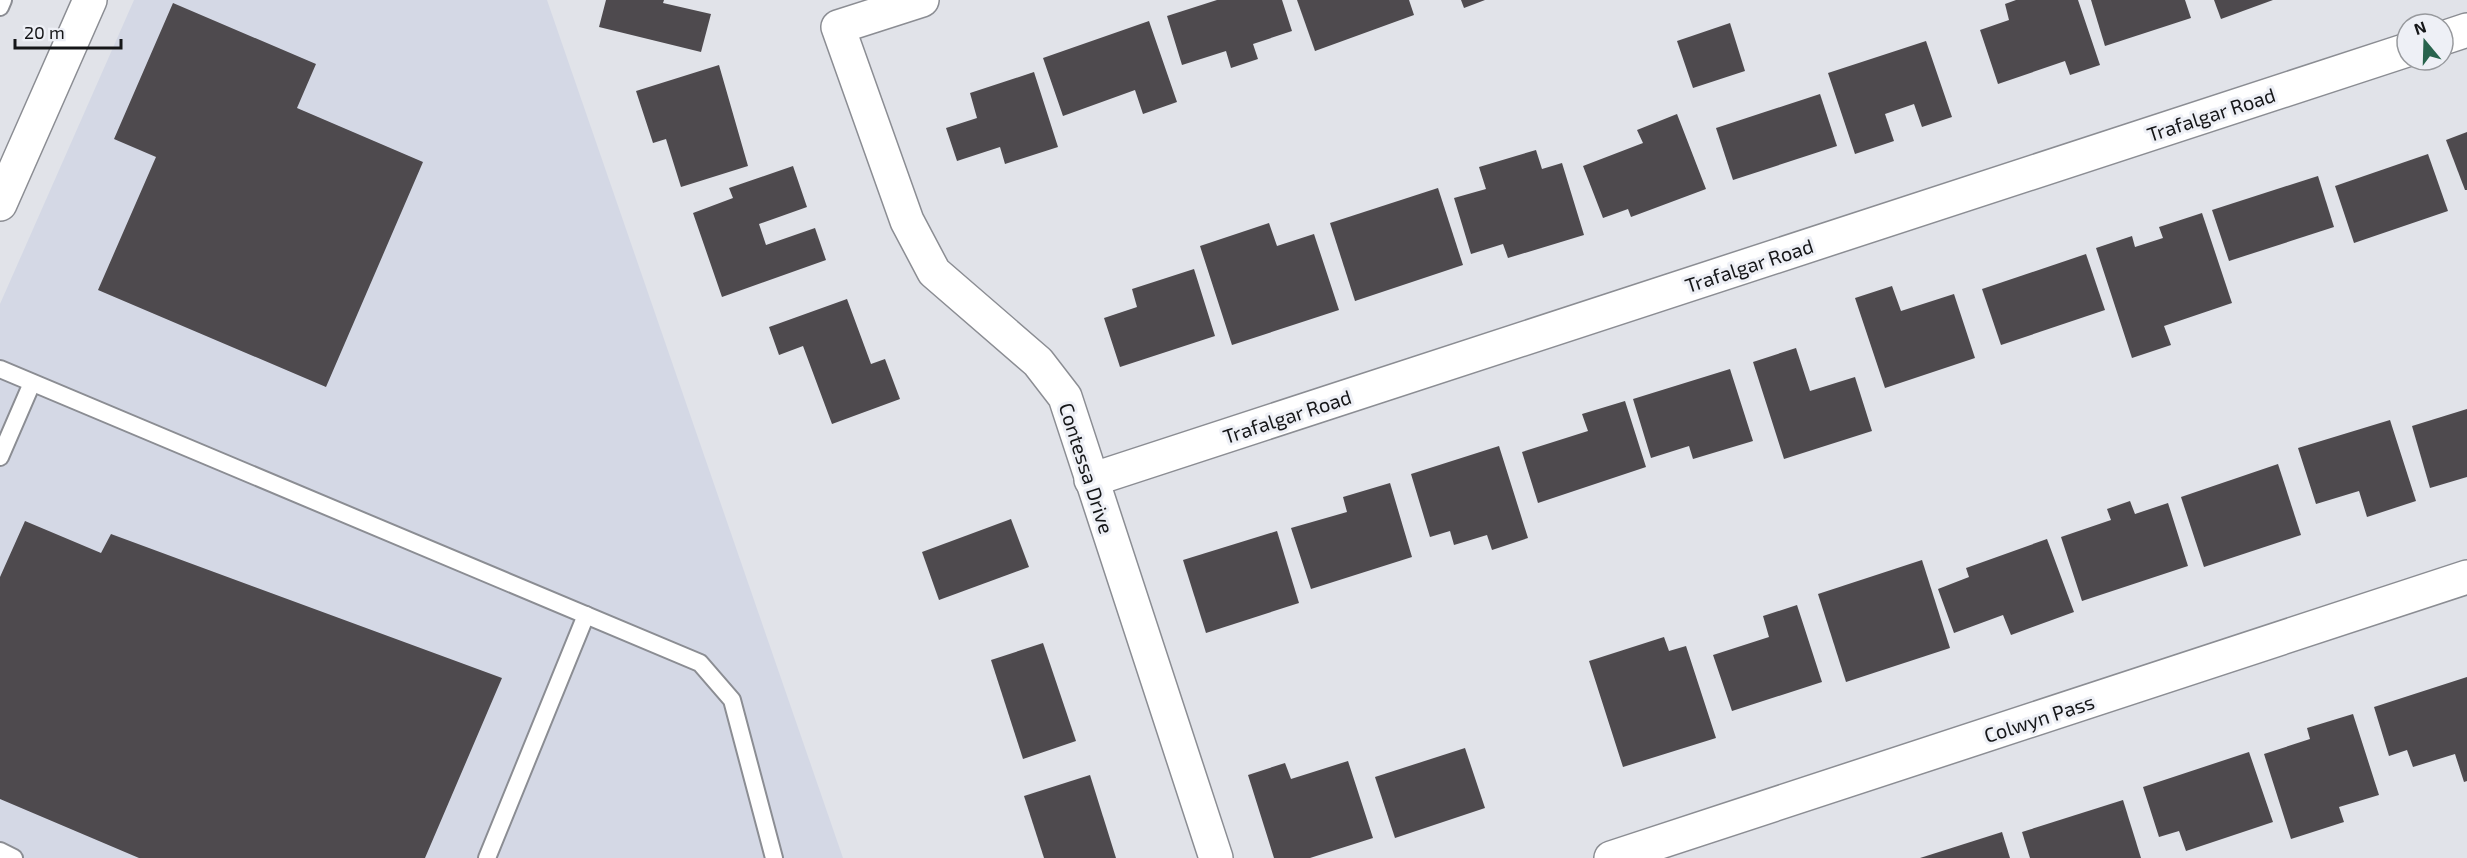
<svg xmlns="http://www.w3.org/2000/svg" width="2467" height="858" font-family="'Exo 2',sans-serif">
	<rect width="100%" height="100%" fill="#e1e3e9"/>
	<polygon fill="#d4d8e5" points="134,0 547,0 843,858 0,858 0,304"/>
	<g fill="#4e4a4e">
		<polygon points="606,0 664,0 663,3 711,14 701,52 599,27"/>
		<polygon points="1217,0 1282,0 1292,31 1253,44 1258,59 1231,68 1226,51 1182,65 1167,16"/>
		<polygon points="1297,0 1409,0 1414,15 1315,51"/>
		<polygon points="1461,0 1485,0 1464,8"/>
		<polygon points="2016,0 2078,0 2100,65 2070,75 2065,61 1998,84 1980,30 2009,20 2005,4"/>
		<polygon points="2091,0 2185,0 2191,18 2105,46"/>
		<polygon points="2214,0 2273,0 2221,19"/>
		<polygon points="173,3 316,64 297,108 423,162 326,387 98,290 156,157 114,139"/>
		<polygon points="1149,21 1177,102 1143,114 1135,90 1063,116 1043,58"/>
		<polygon points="1730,23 1745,71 1693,88 1677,41"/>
		<polygon points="1926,41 1952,117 1922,127 1914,104 1885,114 1894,141 1855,154 1828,73"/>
		<polygon points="719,65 748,166 681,187 666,139 653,143 636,91"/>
		<polygon points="1034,72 1058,147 1005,164 1000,147 957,161 946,128 977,118 970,93"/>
		<polygon points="1820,94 1837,146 1733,180 1716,128"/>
		<polygon points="1677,114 1706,189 1631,217 1628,209 1603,218 1583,166 1643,143 1637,130"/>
		<polygon points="2467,132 2467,190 2465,190 2446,140"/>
		<polygon points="1536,150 1542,169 1562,163 1584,235 1508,258 1503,244 1471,254 1454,198 1486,189 1479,167"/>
		<polygon points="2428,154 2448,211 2354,243 2335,186"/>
		<polygon points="793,166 807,207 759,224 766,245 815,228 826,260 722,297 693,213 733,198 729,188"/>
		<polygon points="2318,176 2334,227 2229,261 2212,210"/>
		<polygon points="1438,188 1463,265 1355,301 1330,223"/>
		<polygon points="2202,213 2232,303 2164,326 2171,345 2132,358 2096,248 2132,236 2135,247 2163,238 2159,227"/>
		<polygon points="1269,223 1277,246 1314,234 1339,310 1232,345 1200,246"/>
		<polygon points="2086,254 2105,310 2001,345 1982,289"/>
		<polygon points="1194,269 1215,336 1120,367 1104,318 1137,307 1132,289"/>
		<polygon points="1892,286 1901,311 1954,294 1975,358 1885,388 1855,298"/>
		<polygon points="847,299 871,364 885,359 900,399 832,424 803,346 779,355 769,327"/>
		<polygon points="1796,348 1810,391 1855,377 1872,431 1784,459 1753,362"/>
		<polygon points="1730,369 1753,441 1693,459 1689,446 1651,458 1633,399"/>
		<polygon points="1625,401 1646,467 1538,503 1522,452 1588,431 1582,414"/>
		<polygon points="2467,409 2467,477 2430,488 2412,426"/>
		<polygon points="2390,420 2416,501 2367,517 2359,491 2316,504 2298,448"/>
		<polygon points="1499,446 1528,538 1492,550 1487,535 1454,545 1450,531 1430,537 1411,474"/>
		<polygon points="2278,464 2301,535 2204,567 2181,497"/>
		<polygon points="1390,483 1412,557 1311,589 1291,528 1347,512 1343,497"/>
		<polygon points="2130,501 2135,514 2168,503 2188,566 2082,601 2061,537 2111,520 2107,509"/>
		<polygon points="1011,519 1029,567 939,600 922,552"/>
		<polygon points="25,521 101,553 111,534 502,678 425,858 139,858 0,799 0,577"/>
		<polygon points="1277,531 1299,603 1206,633 1183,560"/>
		<polygon points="2047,539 2074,612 2011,635 2003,615 1954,633 1938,589 1969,577 1966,568"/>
		<polygon points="1922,560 1950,648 1846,682 1818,594"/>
		<polygon points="1797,605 1822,682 1732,711 1713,655 1769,637 1763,616"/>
		<polygon points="1664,637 1669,651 1686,646 1716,738 1623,767 1589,661"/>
		<polygon points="1043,643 1076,741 1023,759 991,660"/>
		<polygon points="2467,677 2467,781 2464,782 2455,754 2413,767 2407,750 2389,756 2374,707"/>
		<polygon points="2353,714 2379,795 2339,807 2344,822 2291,839 2264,754 2310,739 2307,728"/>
		<polygon points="1465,748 1485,808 1395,838 1375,777"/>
		<polygon points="2249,752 2273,822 2186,851 2179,831 2159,837 2143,787"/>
		<polygon points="1348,761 1373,838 1310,858 1274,858 1248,775 1285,763 1291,779"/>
		<polygon points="1090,775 1116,858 1044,858 1024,796"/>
		<polygon points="2123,800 2141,858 2030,858 2022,832"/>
		<polygon points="2002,832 2010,858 1920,858"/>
	</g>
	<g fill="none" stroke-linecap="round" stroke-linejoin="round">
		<defs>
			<g id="service">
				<polyline points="0,7 3,0"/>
				<polyline points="0,369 700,663 732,700 774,858"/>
				<polyline points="0,457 32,383"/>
				<polyline points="0,851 14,858"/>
				<polyline points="487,858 586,615"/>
			</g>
			<g id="minor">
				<polyline points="922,0 838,27 907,221 934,272 1038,362 1065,397 1216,858"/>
				<polyline points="2443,38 2467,30"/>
				<polyline points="1091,480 2407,50"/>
				<polyline points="1611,858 2467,577"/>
			</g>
			<polyline id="tertiary" points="0,204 90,0"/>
		</defs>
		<use href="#service" stroke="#8b8d93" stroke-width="20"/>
		<use href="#minor" stroke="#8b8d93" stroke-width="36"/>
		<use href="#tertiary" stroke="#8b8d93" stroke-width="36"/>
		<use href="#service" stroke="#fff" stroke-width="16"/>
		<use href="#minor" stroke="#fff" stroke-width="33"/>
		<use href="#tertiary" stroke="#fff" stroke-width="33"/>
	</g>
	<g text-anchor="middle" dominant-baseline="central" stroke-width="6" stroke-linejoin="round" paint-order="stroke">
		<g font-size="20" fill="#151618" stroke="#eef0f6">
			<text transform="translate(2211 114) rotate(-18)">Trafalgar Road</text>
			<text transform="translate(1749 265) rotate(-18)">Trafalgar Road</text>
			<text transform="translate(1287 416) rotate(-18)">Trafalgar Road</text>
			<text transform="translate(1087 468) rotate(72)">Contessa Drive</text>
			<text transform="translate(2039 718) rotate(-18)">Colwyn Pass</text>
		</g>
	</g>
	<g transform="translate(2425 42) rotate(341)"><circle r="28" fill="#eef0f6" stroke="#97999d" stroke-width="1.5"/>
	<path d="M0-4.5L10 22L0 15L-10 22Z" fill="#28634d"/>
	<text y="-9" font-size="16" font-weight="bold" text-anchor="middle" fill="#151618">N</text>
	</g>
	<path d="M15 39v9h106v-9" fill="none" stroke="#151618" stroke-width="3"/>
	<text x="24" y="39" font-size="18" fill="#151618" stroke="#eef0f6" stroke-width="4.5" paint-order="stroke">20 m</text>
</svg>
